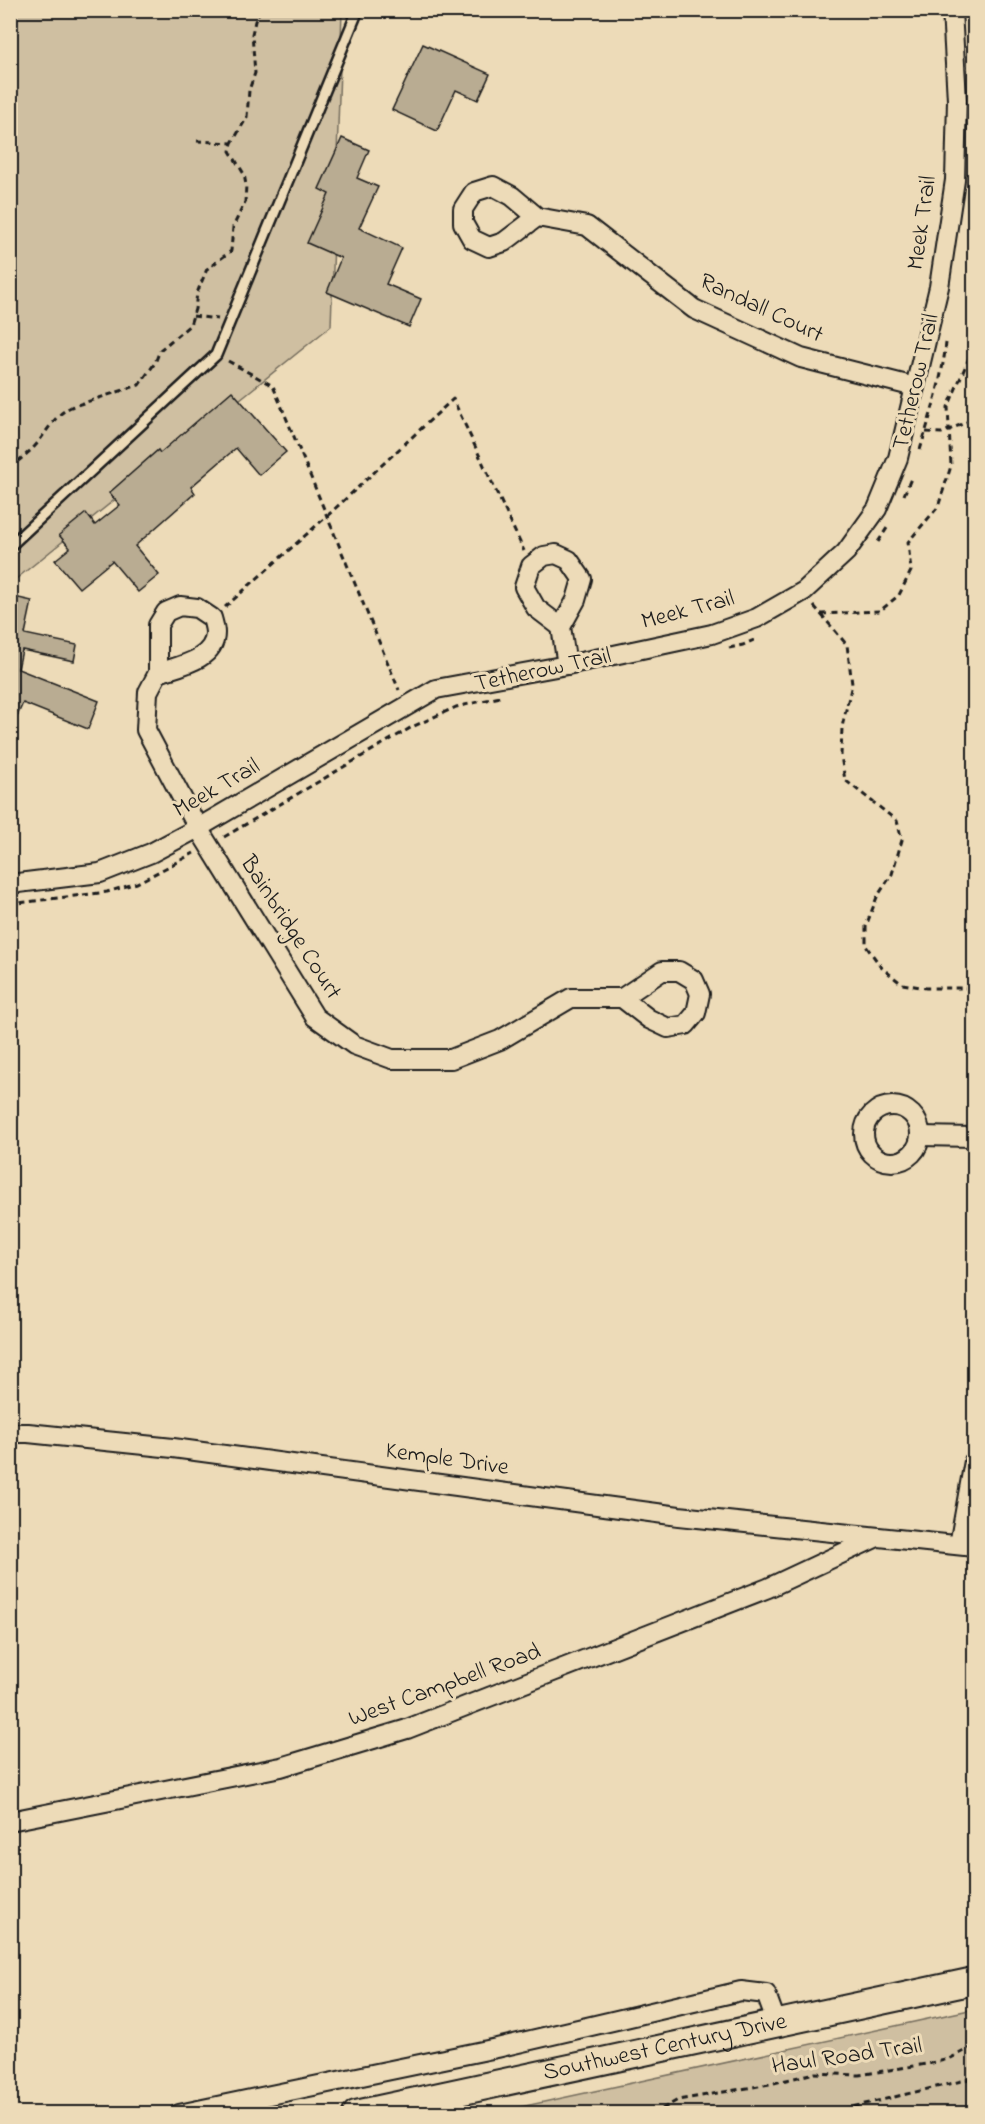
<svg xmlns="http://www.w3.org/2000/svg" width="985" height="2124" font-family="'Indie Flower',sans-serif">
	<rect width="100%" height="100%" fill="#eddbb8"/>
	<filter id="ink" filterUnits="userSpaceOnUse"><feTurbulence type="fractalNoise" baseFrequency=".0167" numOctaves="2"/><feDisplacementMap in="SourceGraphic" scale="12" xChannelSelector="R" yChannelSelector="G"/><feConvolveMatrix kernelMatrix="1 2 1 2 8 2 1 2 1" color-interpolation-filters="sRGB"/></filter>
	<g filter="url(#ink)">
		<g fill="#cfbfa1" stroke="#766e5e" stroke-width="1.5">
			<polygon points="11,11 342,11 331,326 11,583"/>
			<polygon points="974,2009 974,2113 493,2113"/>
		</g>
		<g fill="#b9ac92" stroke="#1c1c1c" stroke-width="1.5">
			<polygon points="423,44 490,74 478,100 456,90 437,131 392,110"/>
			<polygon points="342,138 369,150 357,178 378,187 359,228 402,248 386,284 421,299 409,327 327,292 341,258 307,243 329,194 319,189"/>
			<polygon points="232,391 286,452 259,475 236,448 191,487 195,493 135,546 159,575 138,592 112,561 79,588 55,560 70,548 59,535 86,513 95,525 120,505 109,493 158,450 160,453"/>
			<polygon points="10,596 32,601 25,634 77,645 74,661 22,650 18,669 99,701 88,729 23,703 10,732"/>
		</g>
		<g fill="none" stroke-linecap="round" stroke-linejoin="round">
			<defs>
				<polyline id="lane" points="10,546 216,355 358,10"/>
				<g id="street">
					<polyline points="537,217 504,242 489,247 472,239 463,223 463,209 474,192 493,186 512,196 537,217 587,226 694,309 801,358 915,387"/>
					<polyline points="561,627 536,608 524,587 531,566 544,556 556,554 569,560 582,579 576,600 561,627 567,665"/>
					<path d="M158,673C178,666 215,660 215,633C215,628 213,622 212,618L197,608L180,606L166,612L158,625V673L148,692L146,730L198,828L315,1017L354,1045L392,1059H451L500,1040L571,998H622L662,971H679L694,980L700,994L696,1013L686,1025L668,1028L649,1019L622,998"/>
					<polyline points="10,884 100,873 151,853 198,828 436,689 567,665 712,634 757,618 804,591 846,552 877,509 898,458 939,287 955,180 957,100 952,10"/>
					<circle cx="892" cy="1134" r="28"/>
					<polyline points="920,1136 974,1137"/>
					<polyline points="10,1433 28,1433 173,1448 679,1516 974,1547"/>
					<polyline points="959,1545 974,1461"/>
					<polyline points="10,1821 281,1767 407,1729 768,1588 875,1538"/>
					<polyline points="179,2114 497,2048 741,1991 766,1994 777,2024"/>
				</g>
				<g id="secondary">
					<path id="s1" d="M356,2114L974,1981"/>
				</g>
			</defs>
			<use href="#lane" stroke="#1c1c1c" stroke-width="14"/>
			<use href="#street" stroke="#1c1c1c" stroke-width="22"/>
			<use href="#secondary" stroke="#1c1c1c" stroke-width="30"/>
			<g stroke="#1c1c1c" stroke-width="3" stroke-dasharray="6 4.5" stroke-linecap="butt">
				<polyline points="972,10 974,52"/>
				<polyline points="197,141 231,143"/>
				<polyline points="193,316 218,319"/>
				<polyline points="228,361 273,386 399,690"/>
				<polyline points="926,432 942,433 969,421 974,420"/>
				<path d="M920,450C931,414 942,379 946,343"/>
				<path d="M10,469C18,460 28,454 35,446C48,431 53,416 71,407L139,385L155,363L160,350L190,325L195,309L197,293L207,269L231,251L233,227L245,202L246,185L244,174L230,151L232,143L247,117L249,90L255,73L252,34L255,21L260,10"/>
				<polyline points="904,495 912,476"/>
				<polyline points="878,542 889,525"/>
				<polyline points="814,606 847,645 852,684 842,727 841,756 845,780 897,821 902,840 892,874 877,897 866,926 866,946 882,968 902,984 926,988 974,988"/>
				<polyline points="225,607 326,517 453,399 524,551"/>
				<polyline points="821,614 880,611 899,595 911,571 908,542 938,507 951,466 948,407 969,358 974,333"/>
				<polyline points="729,648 743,645 754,640"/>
				<polyline points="224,837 412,727 456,707 500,697"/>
				<polyline points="10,904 107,892 137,883 194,853"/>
				<polyline points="653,2114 678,2100 770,2084 815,2073 859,2075 932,2063 949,2059 974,2046"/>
				<polyline points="823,2114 974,2078"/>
			</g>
			<use href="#lane" stroke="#eddbb8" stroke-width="9"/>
			<use href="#street" stroke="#eddbb8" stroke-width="18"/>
			<use href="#secondary" stroke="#eddbb8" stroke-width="26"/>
		</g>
	</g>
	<g text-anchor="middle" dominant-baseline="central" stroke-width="6" stroke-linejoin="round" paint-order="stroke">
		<g font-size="24" fill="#1c1c1c" stroke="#eddbb8">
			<text transform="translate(923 223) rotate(-82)">Meek Trail</text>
			<text transform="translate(761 309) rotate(25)">Randall Court</text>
			<text transform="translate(917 382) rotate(-77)">Tetherow Trail</text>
			<text transform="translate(688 611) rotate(-15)">Meek Trail</text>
			<text transform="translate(543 671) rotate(-12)">Tetherow Trail</text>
			<text transform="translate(217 789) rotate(-30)">Meek Trail</text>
			<text transform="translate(290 928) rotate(57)">Bainbridge Court</text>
			<text transform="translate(447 1460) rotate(8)">Kemple Drive</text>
			<text transform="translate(445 1686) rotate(-20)">West Campbell Road</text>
			<text stroke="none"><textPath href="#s1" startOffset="316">Southwest Century Drive</textPath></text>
			<text transform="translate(847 2057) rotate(-8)">Haul Road Trail</text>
		</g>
	</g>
	<rect width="985" height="2124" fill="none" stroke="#eddbb8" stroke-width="36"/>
	<rect x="18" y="18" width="949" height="2088" fill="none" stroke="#1c1c1c" stroke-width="2" filter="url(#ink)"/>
</svg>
